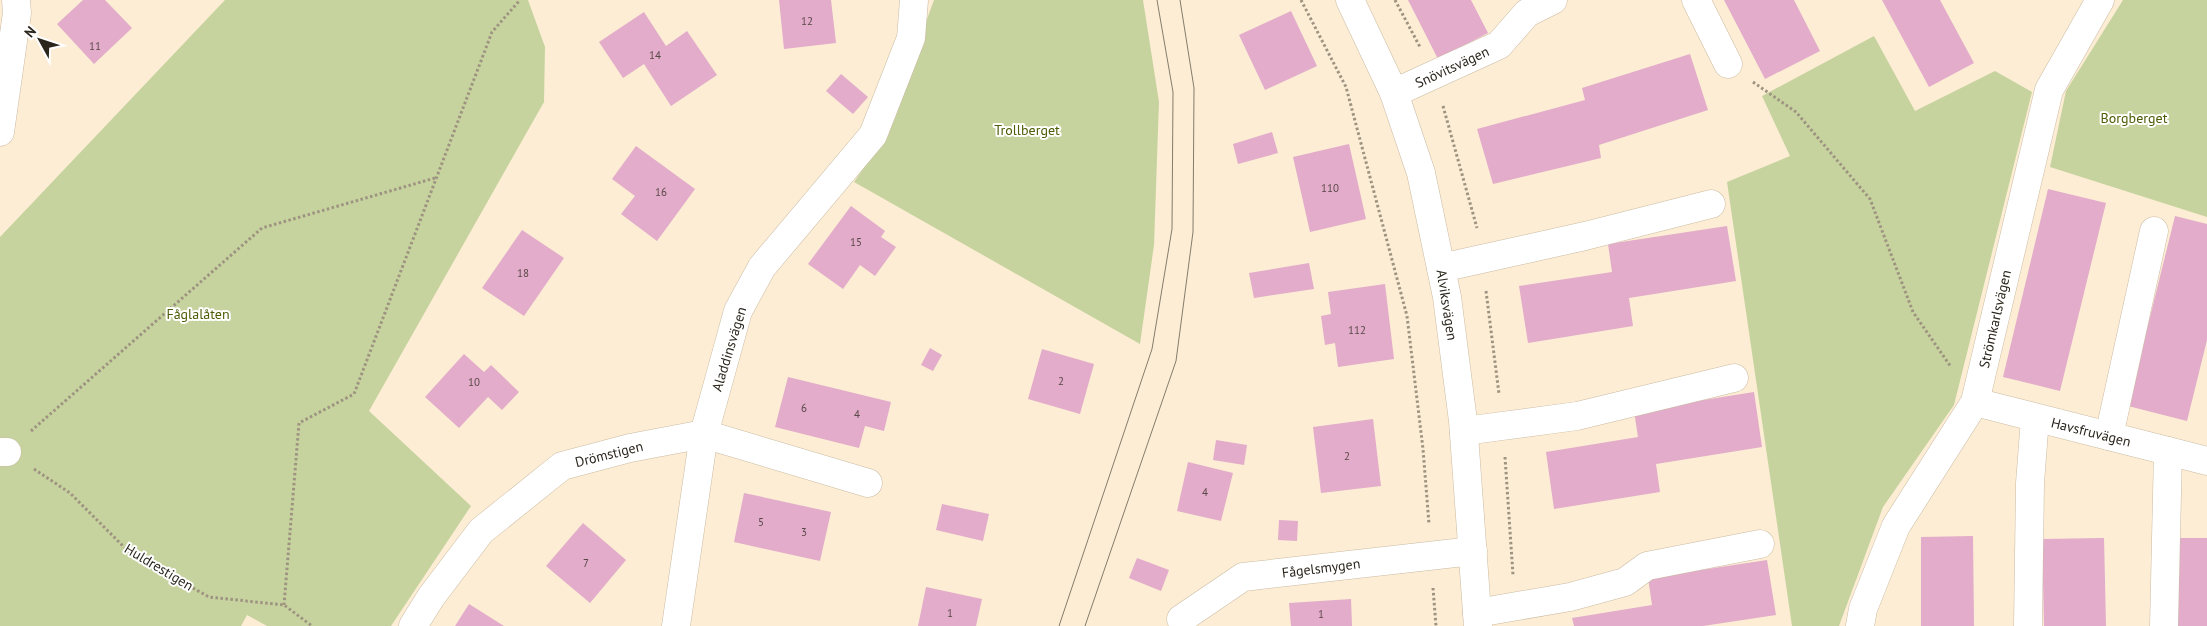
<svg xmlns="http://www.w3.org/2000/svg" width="2207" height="626" font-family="'PT Sans',sans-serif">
	<rect width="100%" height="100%" fill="#fcedd4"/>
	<g fill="#c6d39e">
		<polygon points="225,0 528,0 545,47 544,102 369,411 471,506 391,626 267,626 247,615 241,626 0,626 0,237"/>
		<polygon points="934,0 1143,0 1159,102 1154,245 1140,344 854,182 883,140"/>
		<polygon points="2123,0 2207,0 2207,217 2050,167 2066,91"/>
		<polygon points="1874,36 1915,111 1995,71 2032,92 1954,405 1883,507 1839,626 1792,626 1727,182 1790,156 1762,96"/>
	</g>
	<g fill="#e2acca">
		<polygon points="83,0 105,0 132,28 94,64 57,24"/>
		<polygon points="779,0 831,0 836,43 784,49"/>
		<polygon points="1408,0 1471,0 1488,33 1438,59"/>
		<polygon points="1724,0 1794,0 1820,51 1765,79"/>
		<polygon points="1882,0 1940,0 1974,63 1929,87"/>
		<polygon points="1291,11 1317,66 1265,90 1239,35"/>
		<polygon points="644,12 666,46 687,31 717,75 671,106 644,64 623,78 599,42"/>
		<polygon points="1690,54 1708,110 1599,145 1601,158 1493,184 1477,129 1585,100 1582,88"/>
		<polygon points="841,74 868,97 853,114 826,91"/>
		<polygon points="1272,132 1278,153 1238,164 1233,144"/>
		<polygon points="1349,144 1366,219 1310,232 1293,157"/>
		<polygon points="636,146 695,189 657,241 621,214 635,196 612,179"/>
		<polygon points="2048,189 2106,203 2060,391 2003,377"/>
		<polygon points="851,206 885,231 881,237 896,247 875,276 860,265 843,289 808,264"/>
		<polygon points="2175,216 2207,224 2207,340 2187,421 2128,406"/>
		<polygon points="1727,226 1736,281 1629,298 1633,326 1528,343 1519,286 1612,272 1608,244"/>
		<polygon points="522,230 564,258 524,316 482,288"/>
		<polygon points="1309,263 1314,289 1254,298 1249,273"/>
		<polygon points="1385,284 1394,359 1338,367 1335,343 1325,345 1321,316 1331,314 1328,292"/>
		<polygon points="930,348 942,355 933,371 921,365"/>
		<polygon points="1042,349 1094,364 1080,414 1028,399"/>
		<polygon points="464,354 484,372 491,365 519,392 502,410 488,397 459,428 425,397"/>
		<polygon points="788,377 891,402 884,431 865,426 859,448 775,427"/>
		<polygon points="1754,392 1762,447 1656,464 1660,492 1554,509 1546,452 1638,437 1634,411"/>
		<polygon points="1373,419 1381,486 1321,493 1313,427"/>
		<polygon points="1216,440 1247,445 1244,465 1213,460"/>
		<polygon points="1188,462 1233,473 1221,521 1177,511"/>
		<polygon points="744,493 831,512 820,561 734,542"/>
		<polygon points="942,504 989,514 983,541 936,530"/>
		<polygon points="1279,520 1298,521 1297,541 1278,540"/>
		<polygon points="583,523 626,560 590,603 546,566"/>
		<polygon points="1973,536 1974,626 1921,626 1921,537"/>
		<polygon points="2104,538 2106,626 2044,626 2042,539"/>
		<rect x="2174" y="538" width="33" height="88"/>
		<polygon points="1137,558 1169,570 1161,591 1129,578"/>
		<polygon points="1767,560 1776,615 1703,626 1574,626 1572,618 1652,605 1648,578"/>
		<polygon points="926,587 982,599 976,626 918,626"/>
		<polygon points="1351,599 1352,626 1291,626 1289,603"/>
		<polygon points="469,604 504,626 455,626"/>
	</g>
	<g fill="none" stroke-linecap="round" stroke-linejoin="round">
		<defs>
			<g id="minor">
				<polyline points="1696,0 1728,64"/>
				<polyline points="1394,93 1499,45 1527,13 1553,0"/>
				<polyline points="0,132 17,13 16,0"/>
				<polyline points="1441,268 1585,236 1711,204"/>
				<polyline points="1975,402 2207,461"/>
				<polyline points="1464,431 1577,416 1734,378"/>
				<polyline points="2109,436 2154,231"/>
				<polyline points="0,452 7,452"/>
				<polyline points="1477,613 1570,597 1625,582 1647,566 1760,544"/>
				<polyline points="1181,619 1243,577 1473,551"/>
				<polyline points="413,626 431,597 481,531 562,466 630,448 704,434 868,483"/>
				<polyline points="676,626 704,434 738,311 762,267 873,135 911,38 914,0"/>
				<polyline points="1860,626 1863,609 1896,526 1975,402 2049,90 2100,0"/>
				<polyline points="2028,626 2030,483 2035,418"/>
				<polyline points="2164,626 2168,451"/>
			</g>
			<polyline id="tertiary" points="1350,0 1394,93 1421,173 1447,297 1463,421 1478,626"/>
		</defs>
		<use href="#minor" stroke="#cabba3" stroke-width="29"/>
		<use href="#tertiary" stroke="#cabba3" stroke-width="29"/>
		<g stroke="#9e9381" stroke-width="3" stroke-dasharray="2.5 2.5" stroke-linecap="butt">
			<polyline points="1301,0 1346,87 1407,316 1423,449 1429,524"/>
			<polyline points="1395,0 1420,47"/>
			<polyline points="1753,82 1796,112 1870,199 1913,312 1951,367"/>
			<polyline points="1443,106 1477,228"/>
			<polyline points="1486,291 1499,394"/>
			<polyline points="31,431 262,228 435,178"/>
			<polyline points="1505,457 1513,575"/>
			<polyline points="34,469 70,493 129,552 209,597 284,605 312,626"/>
			<polyline points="1433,588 1436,626"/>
			<polyline points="284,605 299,423 354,394 492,32 520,0"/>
		</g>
		<use href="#minor" stroke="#fff" stroke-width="28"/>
		<use href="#tertiary" stroke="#fff" stroke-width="28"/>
		<g stroke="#857c6c" stroke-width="1">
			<polyline points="1059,626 1152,349 1172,229 1173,92 1157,0"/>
			<polyline points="1085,626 1176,361 1193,232 1194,88 1180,0"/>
		</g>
	</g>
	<g text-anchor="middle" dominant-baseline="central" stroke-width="4" stroke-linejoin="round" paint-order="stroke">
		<g font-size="11" fill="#594848">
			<text x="807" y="21">12</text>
			<text x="95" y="46">11</text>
			<text x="655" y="55">14</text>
			<text x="1330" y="188">110</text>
			<text x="661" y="192">16</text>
			<text x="856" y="242">15</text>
			<text x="523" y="273">18</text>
			<text x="1357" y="330">112</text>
			<text x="1061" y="381">2</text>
			<text x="474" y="382">10</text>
			<text x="804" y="408">6</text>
			<text x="857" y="414">4</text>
			<text x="1347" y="456">2</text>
			<text x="1205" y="492">4</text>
			<text x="761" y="522">5</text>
			<text x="804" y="532">3</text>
			<text x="586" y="563">7</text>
			<text x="950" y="613">1</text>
			<text x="1321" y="614">1</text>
		</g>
		<g font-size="14" fill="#2b261d" stroke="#fff">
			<text transform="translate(1452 67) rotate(-25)">Snövitsvägen</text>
			<text transform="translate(1447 305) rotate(81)">Alviksvägen</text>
			<text transform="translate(1995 319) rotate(-77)">Strömkarlsvägen</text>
			<text transform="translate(729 349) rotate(-73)">Aladdinsvägen</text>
			<text transform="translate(2091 432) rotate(14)">Havsfruvägen</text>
			<text transform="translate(609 454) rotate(-14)">Drömstigen</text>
			<text transform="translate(159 567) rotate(31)">Huldrestigen</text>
			<text transform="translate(1321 568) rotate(-7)">Fågelsmygen</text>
		</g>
		<g font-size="14" fill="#4e5d06" stroke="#fff">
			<text x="2134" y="118">Borgberget</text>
			<text x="1027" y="130">Trollberget</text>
			<text x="198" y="314">Fåglalåten</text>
		</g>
	</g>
	<g transform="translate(40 40) rotate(310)" stroke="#ffffff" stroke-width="4" paint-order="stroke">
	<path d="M0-4L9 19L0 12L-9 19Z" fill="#2b261d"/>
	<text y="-8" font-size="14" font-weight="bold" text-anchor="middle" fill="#2b261d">N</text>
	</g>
</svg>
